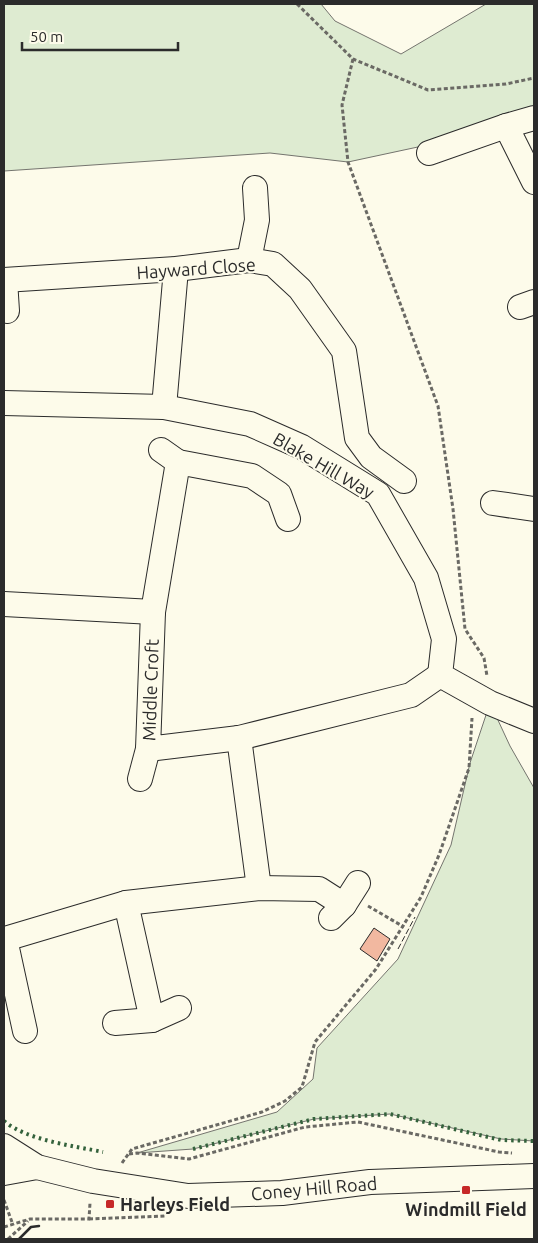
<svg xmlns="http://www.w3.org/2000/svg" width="538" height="1243" font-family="Ubuntu,sans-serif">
	<rect width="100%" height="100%" fill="#fdfbea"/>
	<g fill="#deebd1" stroke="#74746e">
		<polygon points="4,4 321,4 335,21 401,54 486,4 534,4 534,117 483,133 348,162 270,153 4,171"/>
		<polygon points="490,703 510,746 534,788 534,1141 501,1139 390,1114 314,1119 193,1149 137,1153 277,1112 313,1079 317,1048 398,959 451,845 470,763"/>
	</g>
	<polygon fill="#f2b8a0" stroke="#2b2b2b" points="374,928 390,939 377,961 360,949"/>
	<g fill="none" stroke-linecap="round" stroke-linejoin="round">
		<defs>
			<g id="minor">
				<polyline points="506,126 534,118"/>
				<polyline points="429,153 506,126 534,182"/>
				<polyline points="249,260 257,220 255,188"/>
				<polyline points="4,280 176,269 249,260 273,264 300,289 344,351 357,438 371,457 404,481"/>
				<polyline points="5,280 7,311"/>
				<polyline points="520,307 534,302"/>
				<polyline points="4,403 164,407 250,424 302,447 378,494 426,578 444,639 440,675 490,703 534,721"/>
				<polyline points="164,407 176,269"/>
				<polyline points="161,450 178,462"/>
				<polyline points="493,503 534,509"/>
				<polyline points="288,519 279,494 252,476 178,462 153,612 148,749 239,738 411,695 440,675"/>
				<polyline points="4,604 153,612"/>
				<polyline points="239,738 259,888"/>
				<polyline points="140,779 148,749"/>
				<polyline points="126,903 152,1020 179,1008"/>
				<polyline points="344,905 358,883"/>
				<polyline points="115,1023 152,1020"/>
				<polyline points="25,1031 5,939 126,903 259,888 319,889 344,905 331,918"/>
				<polyline points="4,1146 37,1167 93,1181 188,1196 282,1193 370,1182 534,1176"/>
				<polyline points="4,1173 37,1167"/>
			</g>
		</defs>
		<use href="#minor" stroke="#2b2b2b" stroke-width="26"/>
		<g stroke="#6a6964" stroke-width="3" stroke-dasharray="4 2.5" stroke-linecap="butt">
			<polyline points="297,4 353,59 428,90 506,84 534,78"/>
			<polyline points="353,59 342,105 348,162 438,406 453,509 465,629 484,658 487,676"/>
			<polyline points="368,906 404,927"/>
			<polyline points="129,1154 137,1153 189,1159 305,1127 358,1122 499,1152 512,1153"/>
			<polyline points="122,1163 132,1149 262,1112 285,1101 302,1087 315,1042 376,969 421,897 439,855 469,768 472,718"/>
			<polyline points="4,1200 13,1225"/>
			<polyline points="89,1219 165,1216"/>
			<polyline points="4,1227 30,1219 89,1219 90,1203"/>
			<polyline points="8,1239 28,1221"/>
		</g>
		<use href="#minor" stroke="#fdfbea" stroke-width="24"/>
		<g stroke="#34623c" stroke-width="4" stroke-dasharray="2.5 4" stroke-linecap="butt">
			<path d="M4,1121C26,1140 74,1146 103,1152"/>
			<polyline points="193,1149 314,1119 390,1114 501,1140 534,1141"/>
		</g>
		<polyline stroke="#2b2b2b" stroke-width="1" stroke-dasharray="6 2.5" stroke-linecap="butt" points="398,949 415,917"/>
		<polyline stroke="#2b2b2b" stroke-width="2.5" points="19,1239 31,1227 39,1226"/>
	</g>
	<g fill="#c62828" stroke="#fdfbea" stroke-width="2">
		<rect x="461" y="1185" width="10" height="10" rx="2.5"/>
		<rect x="105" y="1199" width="10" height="10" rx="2.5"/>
	</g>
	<g text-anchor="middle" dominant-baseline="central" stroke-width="4" stroke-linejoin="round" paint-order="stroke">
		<g font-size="18" fill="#2b2b2b" stroke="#fdfbea">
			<text transform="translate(196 268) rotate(-4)">Hayward Close</text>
			<text transform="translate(324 465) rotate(30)">Blake Hill Way</text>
			<text transform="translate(150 690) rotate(-88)">Middle Croft</text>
			<text transform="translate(314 1188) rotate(-5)">Coney Hill Road</text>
		</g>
		<g font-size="18" font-weight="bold" fill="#2b2b2b" stroke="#fdfbea" text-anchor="start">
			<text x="120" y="1204">Harleys Field</text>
			<text x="466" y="1209" text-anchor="middle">Windmill Field</text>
		</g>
	</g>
	<rect width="538" height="1243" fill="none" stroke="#2b2b2b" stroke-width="10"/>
	<path d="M22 42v8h156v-8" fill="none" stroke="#2b2b2b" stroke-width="2.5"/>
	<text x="30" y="42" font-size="15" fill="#2b2b2b" stroke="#fdfbea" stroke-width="4" paint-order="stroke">50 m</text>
</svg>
